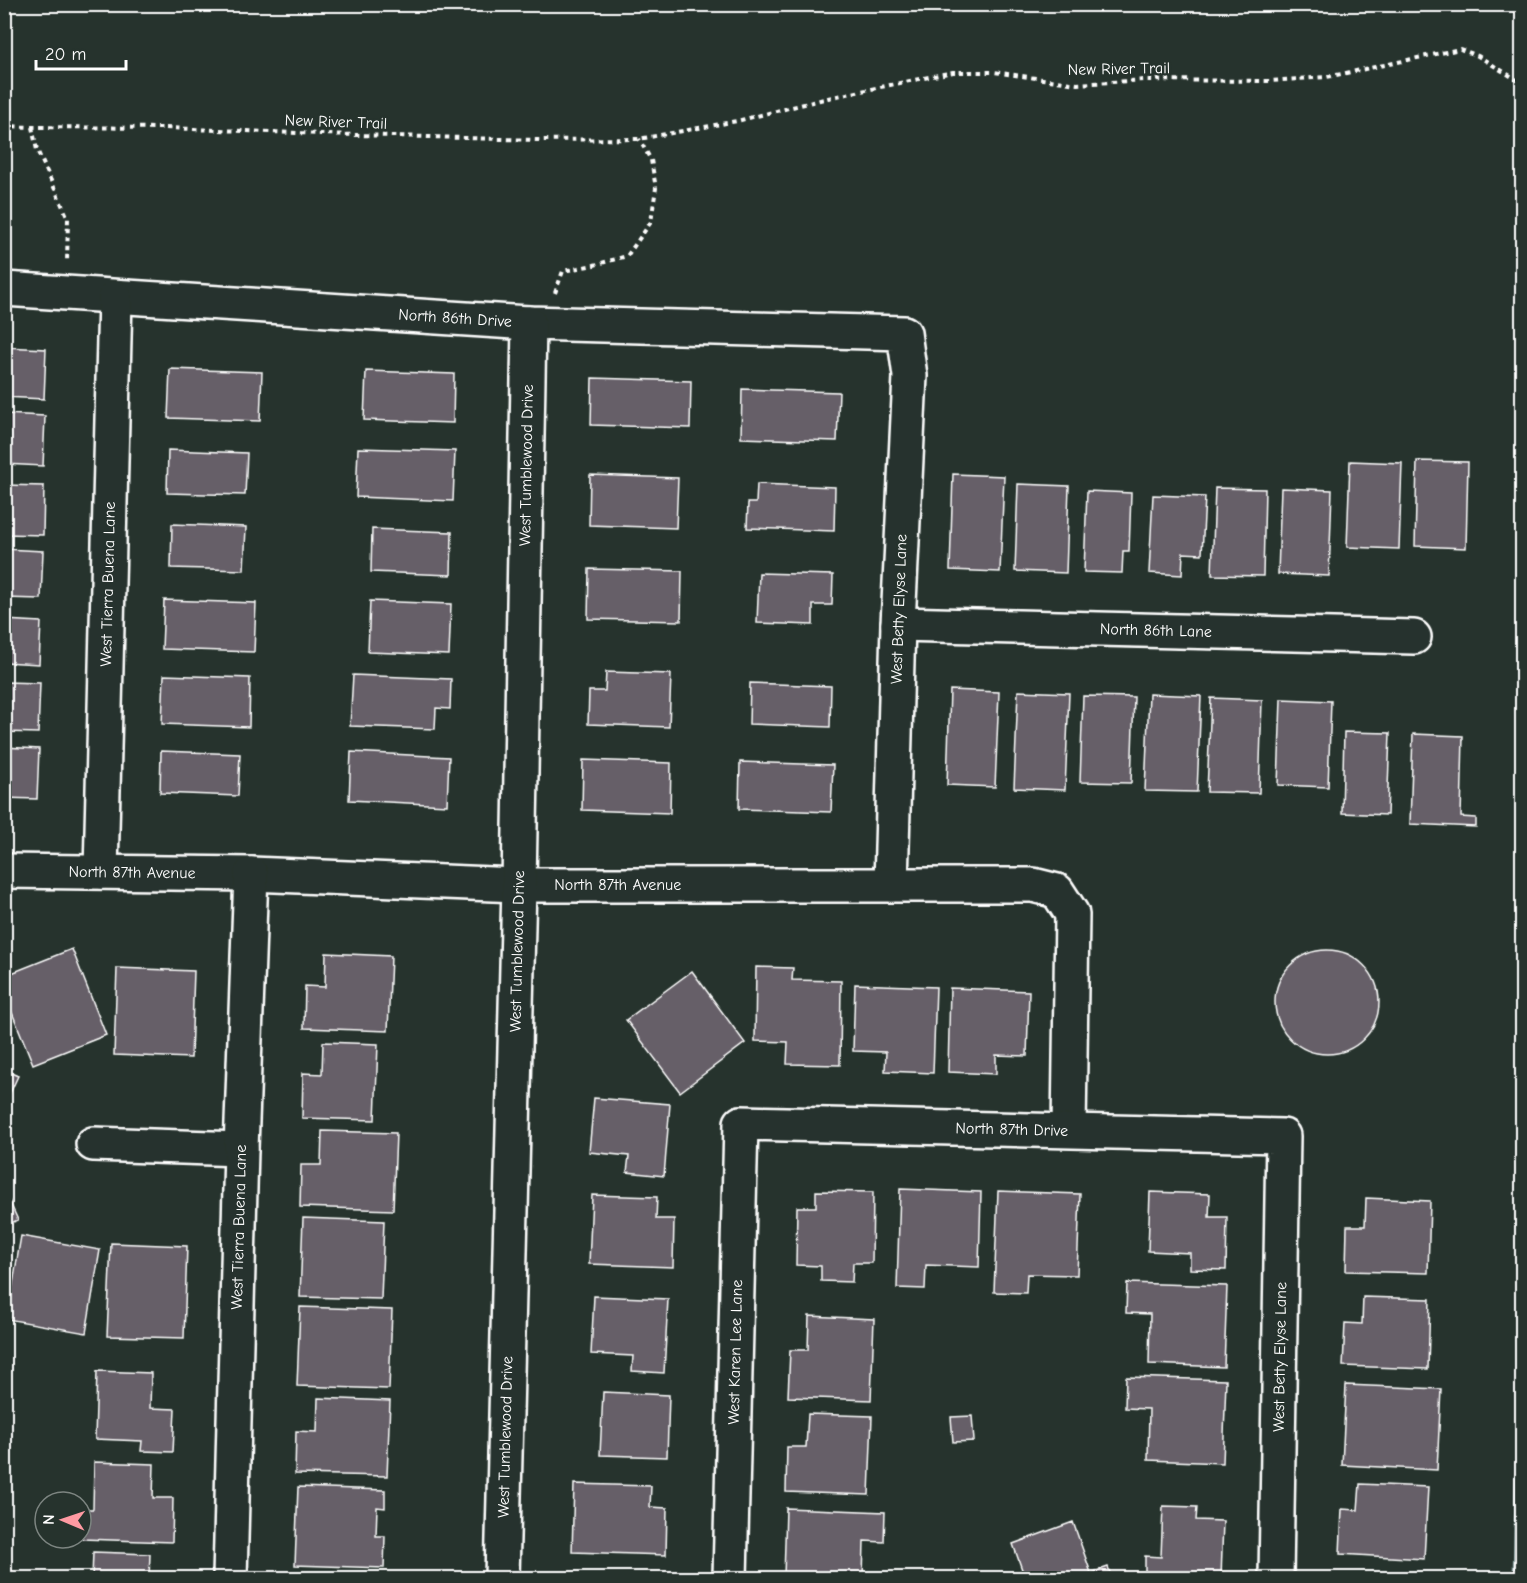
<svg xmlns="http://www.w3.org/2000/svg" width="1527" height="1583" font-family="'Comic Neue',sans-serif">
	<rect width="100%" height="100%" fill="#26332d"/>
	<filter id="ink" filterUnits="userSpaceOnUse"><feTurbulence type="fractalNoise" baseFrequency=".0167" numOctaves="2"/><feDisplacementMap in="SourceGraphic" scale="12" xChannelSelector="R" yChannelSelector="G"/><feConvolveMatrix kernelMatrix="1 2 1 2 8 2 1 2 1" color-interpolation-filters="sRGB"/></filter>
	<g filter="url(#ink)">
		<g fill="none" stroke-linecap="round" stroke-linejoin="round">
			<polyline stroke="#91a7a7" stroke-width="9" points="1517,1578 1522,1360"/>
		</g>
		<g fill="#665f68" stroke="#fff" stroke-width="1.5">
			<polygon points="4,347 46,349 44,399 4,397"/>
			<polygon points="170,369 262,372 260,421 168,418"/>
			<polygon points="366,371 454,374 453,423 364,420"/>
			<polygon points="592,378 691,381 690,428 591,425"/>
			<polygon points="742,389 839,392 837,441 741,438"/>
			<polygon points="4,414 45,416 43,466 4,464"/>
			<polygon points="358,448 455,451 453,501 356,497"/>
			<polygon points="168,450 247,453 245,495 167,493"/>
			<polygon points="1350,461 1402,463 1399,549 1347,547"/>
			<polygon points="1417,461 1468,462 1466,548 1415,546"/>
			<polygon points="953,474 1004,476 1000,572 950,570"/>
			<polygon points="590,475 678,478 676,528 589,525"/>
			<polygon points="757,484 835,487 834,531 747,528 748,503 756,503"/>
			<polygon points="1018,484 1069,486 1066,573 1015,571"/>
			<polygon points="4,485 44,486 43,535 4,534"/>
			<polygon points="1215,488 1265,489 1263,576 1212,575"/>
			<polygon points="1281,488 1332,490 1329,576 1278,574"/>
			<polygon points="1087,491 1131,493 1129,551 1123,551 1122,573 1084,572"/>
			<polygon points="1153,495 1205,497 1202,554 1183,553 1182,575 1149,573"/>
			<polygon points="172,524 246,527 244,570 171,568"/>
			<polygon points="372,529 452,532 451,575 371,572"/>
			<polygon points="4,549 43,551 41,599 4,598"/>
			<polygon points="589,569 682,571 681,621 588,619"/>
			<polygon points="759,573 833,575 832,605 813,605 813,625 757,623"/>
			<polygon points="164,600 256,603 254,652 162,649"/>
			<polygon points="370,601 451,604 449,655 368,652"/>
			<polygon points="4,620 41,622 39,664 4,662"/>
			<polygon points="606,672 671,674 669,727 588,724 589,691 605,691"/>
			<polygon points="164,675 250,678 249,727 162,724"/>
			<polygon points="353,675 451,679 450,709 436,708 435,729 350,726"/>
			<polygon points="4,682 40,683 38,733 4,732"/>
			<polygon points="750,683 831,686 830,727 749,724"/>
			<polygon points="950,690 999,692 995,787 947,785"/>
			<polygon points="1018,691 1069,693 1065,790 1014,788"/>
			<polygon points="1149,694 1201,696 1197,792 1145,791"/>
			<polygon points="1083,696 1134,697 1131,783 1080,782"/>
			<polygon points="1211,698 1262,700 1259,793 1207,792"/>
			<polygon points="1281,699 1331,701 1328,787 1278,785"/>
			<polygon points="1344,732 1390,733 1387,815 1342,813"/>
			<polygon points="1413,734 1463,736 1461,817 1476,818 1476,827 1410,824"/>
			<polygon points="4,747 39,749 37,799 4,798"/>
			<polygon points="161,751 240,754 238,796 160,793"/>
			<polygon points="351,752 449,757 447,805 349,800"/>
			<polygon points="583,760 671,763 670,813 582,810"/>
			<polygon points="740,762 833,765 831,812 739,809"/>
			<polygon points="72,949 106,1035 33,1064 4,993 4,976"/>
			<circle cx="1327" cy="1002" r="52"/>
			<polygon points="326,953 391,956 388,1031 304,1028 305,986 325,987"/>
			<polygon points="756,967 793,968 792,980 841,981 840,1065 787,1064 788,1042 755,1041"/>
			<polygon points="117,968 194,971 191,1058 114,1055"/>
			<polygon points="692,971 745,1043 680,1092 626,1020"/>
			<polygon points="855,984 936,987 933,1073 885,1071 886,1052 853,1051"/>
			<polygon points="950,988 1029,991 1027,1056 996,1055 996,1074 948,1072"/>
			<polygon points="323,1042 378,1044 375,1120 302,1118 303,1073 322,1074"/>
			<polygon points="4,1070 18,1076 4,1106"/>
			<polygon points="594,1098 670,1104 664,1176 627,1172 629,1156 589,1152"/>
			<polygon points="322,1131 396,1133 393,1210 300,1207 301,1165 321,1165"/>
			<polygon points="900,1189 981,1192 979,1267 926,1265 925,1289 897,1288"/>
			<polygon points="4,1190 18,1220 4,1226"/>
			<polygon points="816,1191 873,1192 872,1263 853,1263 852,1282 821,1281 821,1266 796,1265 797,1207 816,1207"/>
			<polygon points="998,1191 1080,1194 1077,1275 1027,1274 1026,1293 994,1292"/>
			<polygon points="1150,1192 1210,1194 1209,1217 1227,1217 1226,1270 1190,1269 1190,1253 1148,1251"/>
			<polygon points="592,1195 657,1197 656,1219 674,1219 673,1267 589,1264"/>
			<polygon points="1366,1198 1430,1201 1428,1273 1346,1271 1347,1226 1365,1226"/>
			<polygon points="303,1218 384,1221 381,1299 300,1297"/>
			<polygon points="21,1236 100,1250 86,1333 7,1319"/>
			<polygon points="111,1243 187,1246 184,1338 107,1336"/>
			<polygon points="1127,1283 1227,1286 1224,1367 1149,1364 1150,1314 1126,1313"/>
			<polygon points="594,1296 668,1299 664,1373 632,1371 633,1356 591,1354"/>
			<polygon points="1363,1297 1430,1299 1428,1369 1343,1366 1345,1323 1362,1324"/>
			<polygon points="300,1307 392,1310 389,1389 297,1386"/>
			<polygon points="809,1316 874,1319 871,1400 788,1397 790,1350 808,1350"/>
			<polygon points="97,1371 151,1373 150,1408 175,1409 173,1452 141,1451 142,1441 95,1439"/>
			<polygon points="1126,1377 1226,1380 1223,1463 1148,1460 1149,1409 1125,1408"/>
			<polygon points="1346,1385 1441,1389 1437,1470 1342,1465"/>
			<polygon points="603,1392 669,1395 667,1457 600,1455"/>
			<polygon points="318,1398 390,1401 387,1476 295,1474 296,1431 317,1432"/>
			<polygon points="808,1414 872,1416 869,1495 786,1492 787,1447 806,1447"/>
			<polygon points="972,1416 974,1441 953,1442 951,1417"/>
			<polygon points="94,1462 154,1464 153,1498 173,1498 172,1542 82,1539 83,1509 93,1509"/>
			<polygon points="574,1484 651,1486 650,1507 667,1508 666,1555 572,1552"/>
			<polygon points="1360,1484 1428,1487 1424,1559 1340,1554 1342,1509 1358,1510"/>
			<polygon points="298,1487 385,1490 385,1508 377,1507 376,1536 385,1536 384,1568 295,1565"/>
			<polygon points="1163,1506 1197,1507 1196,1520 1223,1521 1221,1578 1145,1578 1145,1556 1161,1557"/>
			<polygon points="786,1508 885,1512 884,1542 864,1541 863,1578 784,1578"/>
			<polygon points="1073,1522 1091,1573 1108,1567 1112,1578 1025,1578 1013,1544"/>
			<polygon points="93,1552 150,1554 149,1578 92,1578"/>
			<polygon points="293,1576 355,1578 293,1578"/>
		</g>
		<g fill="none" stroke-linecap="round" stroke-linejoin="round">
			<defs>
				<g id="street">
					<path id="s1" d="M4,289L529,323L904,333L910,376L898,624L891,885"/>
					<path id="s2" d="M898,624L1414,637"/>
					<path id="s3" d="M4,871L251,874L519,885H1033L1057,891L1072,914L1069,1130"/>
					<path id="s4" d="M101,872L115,297"/>
					<polyline points="93,1144 241,1149"/>
					<path id="s5" d="M230,1578L241,1149L251,874"/>
					<path id="s6" d="M502,1578L519,885L529,323"/>
					<path id="s7" d="M730,1578L741,1123L1283,1136L1276,1578"/>
				</g>
			</defs>
			<use href="#street" stroke="#fff" stroke-width="38"/>
			<g stroke="#fff" stroke-width="4" stroke-dasharray="4.5 4.5" stroke-linecap="butt">
				<polyline points="4,126 32,127 166,128 322,134 538,140 639,139 737,121 828,98 953,72 994,72 1077,84 1145,80 1270,81 1327,77 1460,49 1478,56 1522,83"/>
				<polyline points="32,127 37,150 68,218 67,263"/>
				<polyline points="555,293 563,271 594,265 627,256 651,222 656,188 651,160 639,139"/>
			</g>
			<use href="#street" stroke="#26332d" stroke-width="33"/>
		</g>
	</g>
	<g text-anchor="middle" dominant-baseline="central" stroke-width="4.5" stroke-linejoin="round" paint-order="stroke">
		<g font-size="16" fill="#fff" stroke="#26332d">
			<text transform="translate(1119 69) rotate(-1)">New River Trail</text>
			<text transform="translate(336 122) rotate(2)">New River Trail</text>
			<text stroke="none"><textPath href="#s1" startOffset="452">North 86th Drive</textPath></text>
			<text stroke="none"><textPath href="#s6" startOffset="1113">West Tumblewood Drive</textPath></text>
			<text stroke="none"><textPath href="#s4" startOffset="288">West Tierra Buena Lane</textPath></text>
			<text transform="translate(899 609) rotate(-88)">West Betty Elyse Lane</text>
			<text stroke="none"><textPath href="#s2" startOffset="258">North 86th Lane</textPath></text>
			<text stroke="none"><textPath href="#s3" startOffset="128">North 87th Avenue</textPath></text>
			<text stroke="none"><textPath href="#s3" startOffset="614">North 87th Avenue</textPath></text>
			<text stroke="none"><textPath href="#s6" startOffset="627">West Tumblewood Drive</textPath></text>
			<text stroke="none"><textPath href="#s7" startOffset="726">North 87th Drive</textPath></text>
			<text stroke="none"><textPath href="#s5" startOffset="351">West Tierra Buena Lane</textPath></text>
			<text stroke="none"><textPath href="#s7" startOffset="226">West Karen Lee Lane</textPath></text>
			<text transform="translate(1280 1357) rotate(-89)">West Betty Elyse Lane</text>
			<text stroke="none"><textPath href="#s6" startOffset="141">West Tumblewood Drive</textPath></text>
		</g>
	</g>
	<rect width="1527" height="1583" fill="none" stroke="#26332d" stroke-width="24"/>
	<rect x="12" y="12" width="1503" height="1559" fill="none" stroke="#fff" stroke-width="2" filter="url(#ink)"/>
	<g transform="translate(63 1520) rotate(272)"><circle r="28" fill="#26332d" stroke="#7d8581" stroke-width="1.5"/>
	<path d="M0-4.5L10 22L0 15L-10 22Z" fill="#ff9aa2"/>
	<text y="-9" font-size="16" font-weight="bold" text-anchor="middle" fill="#ffffff">N</text>
	</g>
	<path d="M36 60v9h90v-9" fill="none" stroke="#ffffff" stroke-width="3"/>
	<text x="45" y="60" font-size="18" fill="#ffffff" stroke="#26332d" stroke-width="4.5" paint-order="stroke">20 m</text>
</svg>
